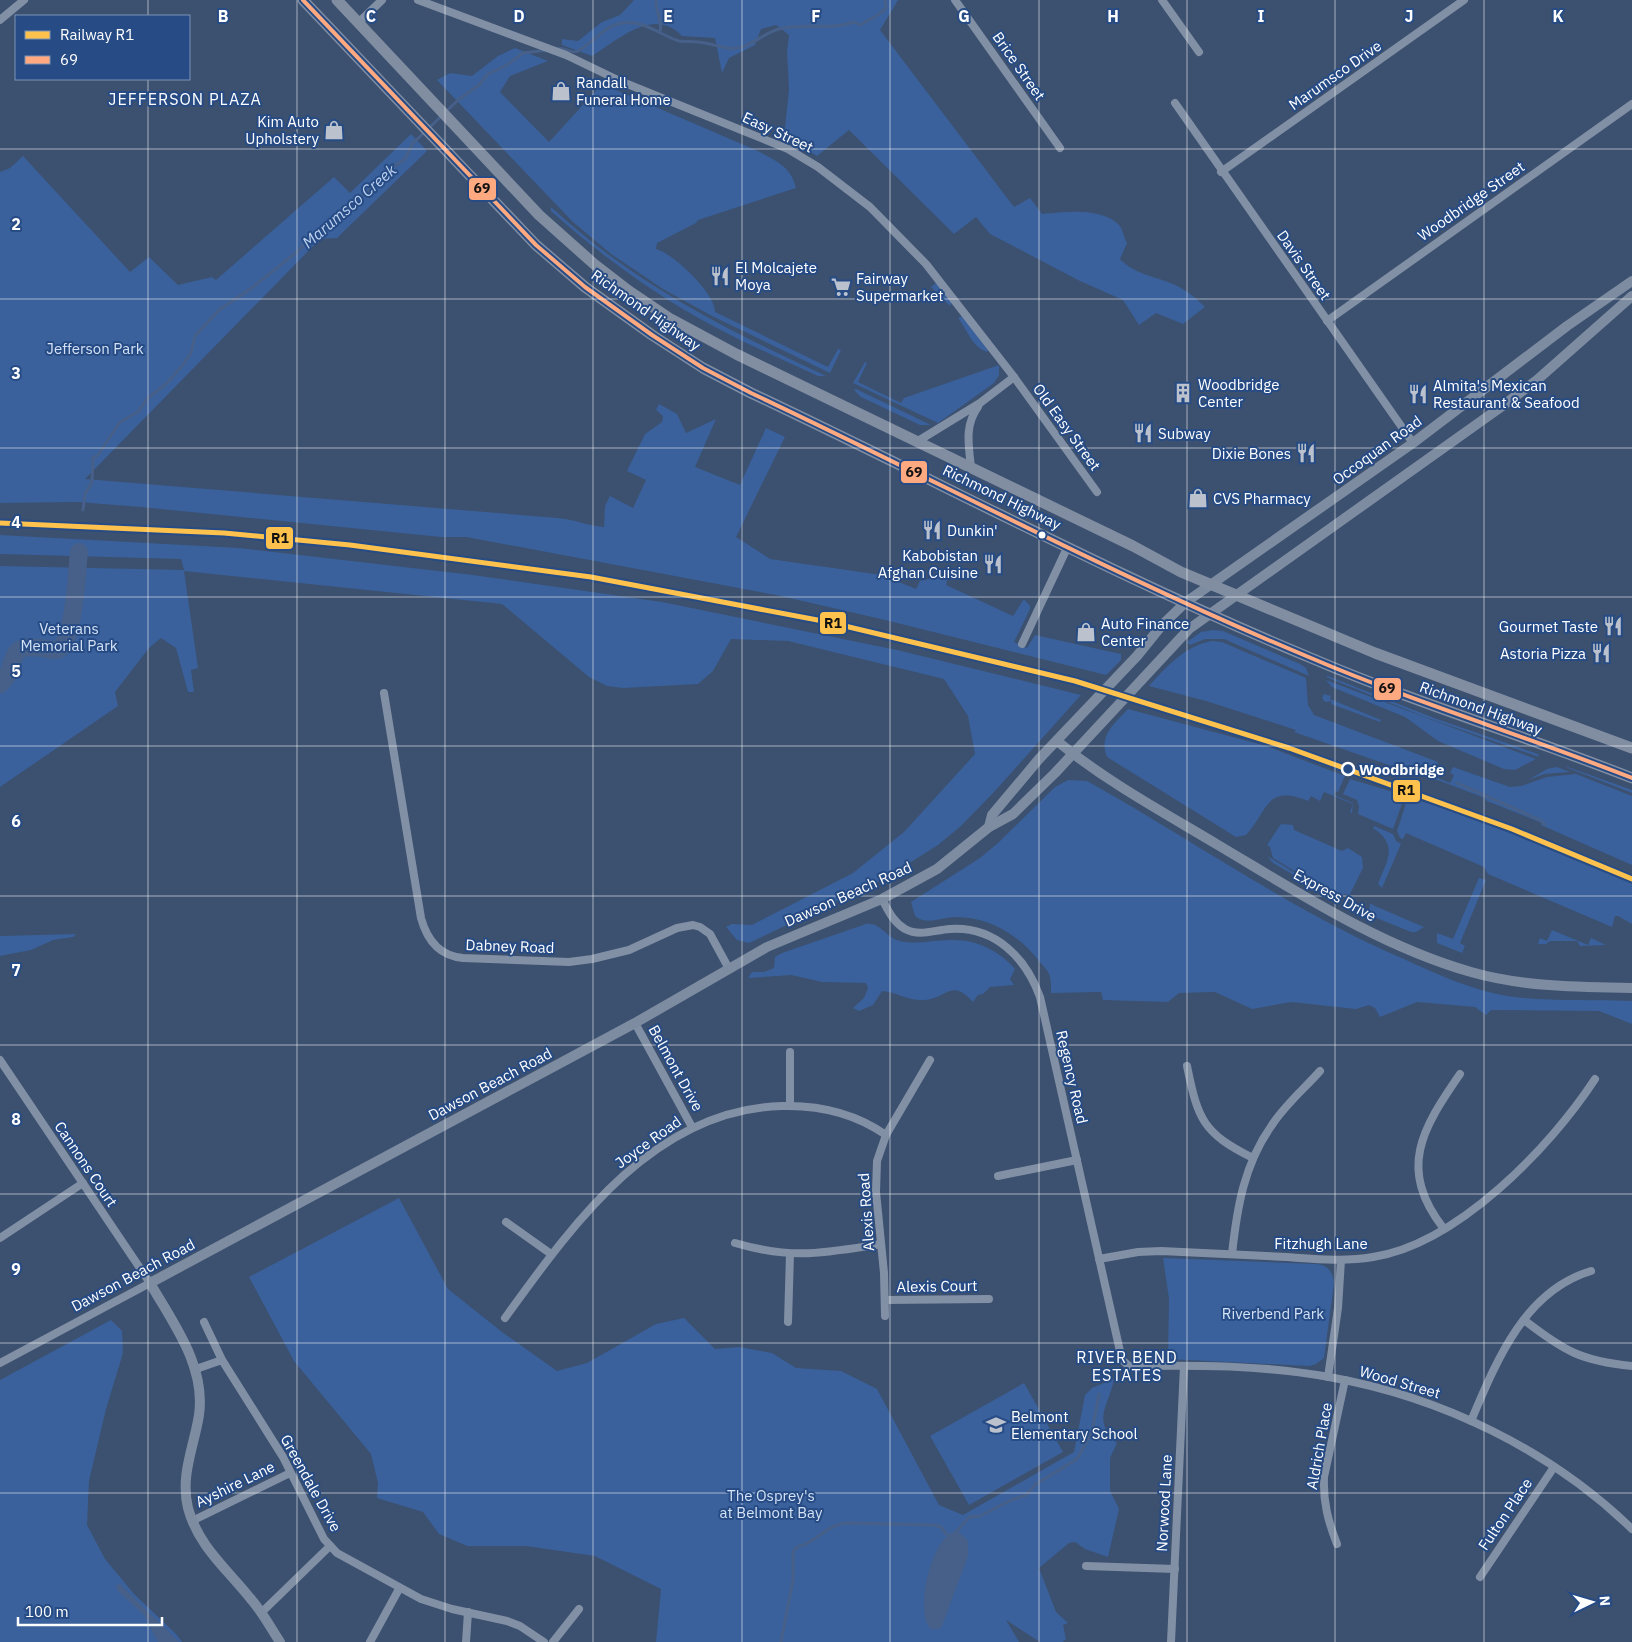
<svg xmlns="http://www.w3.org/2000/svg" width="1632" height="1642" font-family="'IBM Plex Sans',sans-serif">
	<rect width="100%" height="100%" fill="#3c506f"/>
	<g fill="#3a619b">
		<path d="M634,0H898L880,30L1014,207L1030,198L1042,214C1064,212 1102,207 1119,225C1123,229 1124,238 1127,243L1120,259C1134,274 1154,276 1173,284C1186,290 1195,297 1205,307L1183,324L1156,313L1139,325L1123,300L1080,281L990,234L976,217L954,234L849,130L817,156L784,137L789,89L787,52L789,35L776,25L761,29L755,45L729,58L722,73L715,38L682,36C654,6 618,40 592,56L562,45V39L578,41L602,22L620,15Z"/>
		<path d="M515,48L548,61L510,76L500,92L549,142L602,84L758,151C776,161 791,166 796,188L698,220L696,223L657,243L656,249C673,253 716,294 715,312L828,367L838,349L841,350L830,373L712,316L663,289L611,254L573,222L437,80L450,73L472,76L498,56Z"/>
		<path d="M411,134L427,151L337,238L320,239L85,479L558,518C574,519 588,526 604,527L605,506L610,496L633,508L646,480L627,471L645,434L662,422L663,416L656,410L659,404L677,414L686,433L716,419L695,467L740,485L766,428L785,437L736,537L770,559L882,575L916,589L920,581L933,578L936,572L948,577L946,585L1013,616L1024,599L1030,606V609L1014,642L1027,648L1035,635L1121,654V660L1106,675L885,620L781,596L466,537H441L141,507L78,502L0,503V172L10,168L23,156L130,272L149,257L178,285L212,277L216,280L334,177L350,193Z"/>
		<path d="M551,207C633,283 725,329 826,376H818C772,355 724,334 681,308C635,280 591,247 551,211Z"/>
		<polygon points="937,282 952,302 950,306 931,287"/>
		<path d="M963,316L988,350L987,352C971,346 969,332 958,318Z"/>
		<polygon points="865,362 867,363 858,382 901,403 904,398 999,365 999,375 994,383 938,423 853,383"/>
		<polygon points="856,389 931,425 920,425 861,397 854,390"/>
		<polygon points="0,535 239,548 473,575 662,602 897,650 1081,695 994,792 961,826 938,845 884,879 749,943 737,940 726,927 732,924 752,925 853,873 904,832 975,754 968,716 944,679 788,641 731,639 713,671 698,684 623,688 607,686 589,677 502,604 184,571 198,668 191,670 194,692 188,692 176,648 161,638 149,648 115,692 118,706 0,787 0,566 184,570 181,559 0,554"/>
		<polygon points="1213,630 1223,631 1300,664 1306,668 1309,676 1224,639 1205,639 1190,645 1187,642 1201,632"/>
		<path d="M1212,641L1222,642L1306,678L1308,705L1314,715L1438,762L1433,776L1450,783L1454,775L1450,773L1453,767L1510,787L1521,786L1547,777L1576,774L1632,796V865L1541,825L1542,823L1487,801L1485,798L1403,767L1400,769L1294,732L1296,730L1206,701L1149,686C1166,667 1186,645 1212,641Z"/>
		<polygon points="1328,676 1434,718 1538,754 1539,757 1425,717 1326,677"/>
		<polygon points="1326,680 1536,759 1515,770 1504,769 1438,741 1405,717 1332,687"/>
		<polygon points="1324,694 1331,696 1330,699 1381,720 1380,722 1331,704 1332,701 1325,702 1322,698"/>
		<path d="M1128,709L1266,746L1345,776L1338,792L1335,791L1334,795L1353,803L1352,813L1350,812L1353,804L1324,792L1320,801L1311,796L1308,801C1265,784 1269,810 1246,835L1236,837L1107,757C1098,736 1115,723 1128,709Z"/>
		<polygon points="1565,766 1632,790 1632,793 1568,768"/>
		<polygon points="1557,767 1570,772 1544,774 1528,780 1547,769"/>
		<polygon points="1350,779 1403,795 1404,798 1393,829 1358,814 1359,806 1357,800 1343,794"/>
		<path d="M1068,780L1087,781C1193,840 1292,911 1404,959C1437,974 1471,990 1507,996C1548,1002 1591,999 1632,1001V1024L1599,1011L1491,1010L1486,1015L1475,1007L1417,1002L1380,1017L1375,1008L1369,1005L1356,1009L1291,1002L1252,1009L1215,992L1179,993L1168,1002L1103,1000L1101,992L1051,993C1051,988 1051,982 1050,977C1049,971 1043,966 1039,961C1019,935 989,917 956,917C941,917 927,926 915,916L911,902L980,858L998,843L1055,787Z"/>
		<polygon points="1408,797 1464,815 1582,861 1632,883 1632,924 1618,916 1615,916 1612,927 1488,874 1484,867 1415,837 1406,833 1403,839 1400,838 1397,831"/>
		<polygon points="1281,824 1293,825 1294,830 1342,851 1348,848 1362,857 1363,868 1349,896 1346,894 1340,896 1334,895 1273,858 1270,847 1267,845"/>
		<path d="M1374,826L1393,834L1396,841L1401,844L1382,888L1378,884C1387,861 1399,845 1373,828Z"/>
		<polygon points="1267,856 1337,898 1337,900 1273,863"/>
		<polygon points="1479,878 1486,880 1460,943 1465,946 1462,953 1437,943 1437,933 1453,939"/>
		<polygon points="1370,903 1375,906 1424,927 1416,932 1411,932 1374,917 1369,910"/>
		<path d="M866,924C881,922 886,938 900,941C917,945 932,940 950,940C976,939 998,950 1015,969L1010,979L1014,985L990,987L983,994L978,995L973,1002C950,976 946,1001 921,1000C907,1000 896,992 882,991L873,1005L859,1011L853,1008L864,998L868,988L866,983L822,982L791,975L748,978L752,972H764L774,968L775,957L782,953Z"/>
		<polygon points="1552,930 1588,945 1591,938 1606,945 1580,946 1577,941 1550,941 1546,944 1538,944 1540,938 1547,941"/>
		<polygon points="76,934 73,937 53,940 31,950 0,956 0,936"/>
		<path d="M399,1198L448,1289L502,1332L557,1371L587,1363L656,1324L684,1318L715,1349L739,1347L772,1353L796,1368L841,1371L877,1389L939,1505L963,1515L1074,1452L1085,1395L1092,1388L1114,1379C1109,1406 1091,1419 1117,1443L1110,1458V1491L1119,1509L1108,1557L1085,1549L1075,1542L1069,1543L1039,1568L1056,1612L1068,1623L1063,1625L1066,1639L1063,1642H1040L1006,1620L1019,1642H656L661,1589L595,1556L526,1546H467L439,1534L423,1512L377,1498L378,1483L371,1454L294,1361L249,1277Z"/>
		<path d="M1163,1258L1316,1264C1328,1265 1333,1272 1334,1283L1324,1358L1316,1364L1309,1366L1168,1359L1169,1299Z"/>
		<polygon points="111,1320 122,1331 123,1353 106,1409 89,1481 87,1525 105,1559 134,1594 176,1634 182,1642 0,1642 0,1380"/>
		<polygon points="1024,1383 1063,1452 969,1505 930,1436"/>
	</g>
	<g fill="#476089">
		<path d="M958,1531L968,1541V1556L942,1626L939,1629H931C913,1613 932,1532 958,1531Z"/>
		<polygon points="120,1584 179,1642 158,1642 144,1615 118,1591 116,1585"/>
	</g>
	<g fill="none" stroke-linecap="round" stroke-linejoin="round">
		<g stroke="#476089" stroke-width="3">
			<path d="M656,0C655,11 663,20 660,32"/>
			<path d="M557,49C564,46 571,55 578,51C593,43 604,26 622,23C642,19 662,36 679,41C685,42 692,41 698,42C708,43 717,46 727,48C749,51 760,34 779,29C804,22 829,31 854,22L860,25L878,15L886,8L885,0"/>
			<polyline points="429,128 458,100 479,85 488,74 507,65 523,53 548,50"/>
			<polyline points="83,510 85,494 92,482 93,458 98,455 120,422 138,412 147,399 167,383 182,366 191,353 195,336 219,310 253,287 297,252 314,234 327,227 342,211 379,183 388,170 405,159 413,143 425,132"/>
			<polyline points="1457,783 1540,820 1545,825"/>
			<polyline points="956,1532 969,1517 980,1516 1011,1500 1026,1495 1036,1484 1077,1459 1092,1432 1099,1394"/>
			<path d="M781,1642L793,1580V1552L797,1547C816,1543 826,1525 846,1523L934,1525L941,1527L947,1535"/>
		</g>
		<path stroke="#476089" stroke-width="18" d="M0,684C13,674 9,660 18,651C27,643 46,650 56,650C74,650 77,568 79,552"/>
		<g stroke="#8290a5" stroke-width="8">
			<polyline points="418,0 566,55 620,81 788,149 818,167 870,207 926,264 1014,377 1097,492"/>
			<polyline points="955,0 1060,148"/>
			<polyline points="1162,0 1199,52"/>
			<polyline points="0,20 24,0"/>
			<polyline points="358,23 382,0"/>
			<polyline points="1175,103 1413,443"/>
			<polyline points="1221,172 1464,0"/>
			<polyline points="1327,321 1632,104"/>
			<polyline points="918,441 980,403 1014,377"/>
			<path d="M971,468C969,446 964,426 978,407"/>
			<polyline points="1022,644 1068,546"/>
			<path d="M384,693L421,918C427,940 440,956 463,958L569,962L592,959L629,950L677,928L693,925L700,927L710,934L728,967"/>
			<path d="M882,899C888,910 893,922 905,929C920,937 934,930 950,929C995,926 1026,958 1040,997L1122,1360L1129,1366C1195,1365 1264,1365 1329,1377C1441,1397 1549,1449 1632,1529"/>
			<polyline points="635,1023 692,1127"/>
			<path d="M1187,1066C1198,1120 1203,1133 1253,1158"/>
			<polyline points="790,1106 790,1052"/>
			<polyline points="998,1176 1077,1160"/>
			<polyline points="506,1222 551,1254"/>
			<path d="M1444,1229C1397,1169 1422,1129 1460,1074"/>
			<polyline points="0,1238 83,1183"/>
			<path d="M735,1243C793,1260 823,1253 881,1244"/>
			<path d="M1232,1254C1237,1208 1244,1164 1272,1125C1285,1105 1304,1089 1320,1071"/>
			<path d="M1099,1259L1138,1252L1161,1251C1202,1253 1244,1255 1286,1257C1315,1259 1344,1262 1373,1257C1457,1244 1550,1148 1595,1079"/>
			<polyline points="886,1300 989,1299"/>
			<polyline points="885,1316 884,1273 876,1192 877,1161 886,1135 930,1060"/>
			<path d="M505,1318C573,1224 654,1109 782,1106C819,1105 856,1114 886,1135"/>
			<path d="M1524,1320C1564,1351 1581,1361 1632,1366"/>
			<polyline points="204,1322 222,1360"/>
			<polyline points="788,1322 790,1254"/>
			<polyline points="0,1363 150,1283 0,1060"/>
			<polyline points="196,1369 222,1360 283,1457 324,1539 337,1553 421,1599 452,1609 507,1621 520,1626 544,1642"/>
			<polyline points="1328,1377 1338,1308 1341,1260"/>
			<path d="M1471,1421C1496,1362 1524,1291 1591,1271"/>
			<polyline points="192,1521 290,1473"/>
			<path d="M1337,1544C1328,1521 1323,1502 1324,1477L1345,1380"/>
			<polyline points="1086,1566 1175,1569"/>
			<polyline points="1480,1577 1554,1467"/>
			<polyline points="261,1613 330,1546"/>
			<polyline points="370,1642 399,1589"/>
			<polyline points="466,1642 468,1612"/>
			<polyline points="553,1642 579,1609"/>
			<polyline points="1171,1642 1184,1366"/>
		</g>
		<g stroke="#7d8ca1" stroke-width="10">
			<path d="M1057,741C1107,782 1163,812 1218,845C1299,893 1380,946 1471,972C1523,987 1578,987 1632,988"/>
			<polyline points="989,827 992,815 1039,759 1137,656 1162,625 1186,602 1413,443 1567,326 1632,281"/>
			<path d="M280,1642C270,1627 262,1611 250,1598C227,1569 198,1546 188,1508C180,1475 194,1447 199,1415C206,1366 173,1323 150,1283L635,1023L767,947L882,899L937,869L989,827L1013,814L1055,773L1189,629L1501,407L1537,380L1632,296"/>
		</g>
		<g stroke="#818ea2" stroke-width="11">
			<path d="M303,0L536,245L585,287L652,335L703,368L751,393C938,481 1120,579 1311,658C1416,703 1526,736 1632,778"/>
			<polyline points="337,0 539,215 594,264 629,291 669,318 736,354 1133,546 1181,572 1375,653 1632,748"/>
		</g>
		<defs>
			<path id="bus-1" d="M303,0L536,245L585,287L652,335L703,368L751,393C938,481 1120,579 1311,658C1416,703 1526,736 1632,778"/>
		</defs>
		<use href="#bus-1" stroke="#264b85" stroke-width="8"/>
		<use href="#bus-1" stroke="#ffa980" stroke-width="4"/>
		<defs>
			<polyline id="rail-1" points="0,523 224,533 350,545 591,577 828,622 1075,681 1289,748 1512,829 1632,879"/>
		</defs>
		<use href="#rail-1" stroke="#264b85" stroke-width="9"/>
		<use href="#rail-1" stroke="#fcc24d" stroke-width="5"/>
	</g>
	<path fill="none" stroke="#fff" stroke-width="1" stroke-opacity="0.55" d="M148,0V16M297,0V1642M445,0V1642M593,0V1642M742,0V1642M890,0V1642M1039,0V1642M1187,0V1642M1335,0V1642M1484,0V1642M148,79V1642M0,149H1632M0,299H1632M0,448H1632M0,597H1632M0,746H1632M0,896H1632M0,1045H1632M0,1194H1632M0,1343H1632M0,1493H1632"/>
	<defs>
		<symbol id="shop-bare" viewBox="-9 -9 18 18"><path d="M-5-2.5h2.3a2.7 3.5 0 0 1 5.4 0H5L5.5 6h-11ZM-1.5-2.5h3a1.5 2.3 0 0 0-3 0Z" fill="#bbc2cd" stroke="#264b85" stroke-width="2.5" paint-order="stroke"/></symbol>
		<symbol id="restaurant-bare" viewBox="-9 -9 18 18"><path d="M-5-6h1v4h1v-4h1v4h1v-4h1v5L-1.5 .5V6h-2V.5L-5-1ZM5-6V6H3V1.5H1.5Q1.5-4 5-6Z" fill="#bbc2cd" stroke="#264b85" stroke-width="2.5" paint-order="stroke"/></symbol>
		<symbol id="supermarket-bare" viewBox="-9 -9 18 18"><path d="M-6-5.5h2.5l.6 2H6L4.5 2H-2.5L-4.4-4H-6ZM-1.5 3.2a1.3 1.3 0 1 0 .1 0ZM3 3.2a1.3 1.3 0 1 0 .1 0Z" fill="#bbc2cd" stroke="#264b85" stroke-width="2.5" paint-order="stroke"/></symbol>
		<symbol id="building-bare" viewBox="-9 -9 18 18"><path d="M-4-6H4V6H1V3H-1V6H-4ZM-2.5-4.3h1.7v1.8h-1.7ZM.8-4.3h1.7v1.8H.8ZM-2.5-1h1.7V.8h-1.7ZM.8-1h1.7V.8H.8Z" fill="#bbc2cd" stroke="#264b85" stroke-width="2.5" paint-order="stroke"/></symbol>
		<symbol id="school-bare" viewBox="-9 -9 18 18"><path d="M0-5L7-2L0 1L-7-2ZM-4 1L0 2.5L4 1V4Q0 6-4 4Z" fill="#bbc2cd" stroke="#264b85" stroke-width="2.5" paint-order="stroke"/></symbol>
	</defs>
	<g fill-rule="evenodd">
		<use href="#shop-bare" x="547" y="77" width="28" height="28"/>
		<use href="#shop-bare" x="320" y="116" width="28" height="28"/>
		<use href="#restaurant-bare" x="706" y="262" width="28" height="28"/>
		<use href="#supermarket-bare" x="827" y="273" width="28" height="28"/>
		<use href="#building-bare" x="1169" y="379" width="28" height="28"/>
		<use href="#restaurant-bare" x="1404" y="380" width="28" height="28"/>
		<use href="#restaurant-bare" x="1129" y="419" width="28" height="28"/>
		<use href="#restaurant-bare" x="1292" y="439" width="28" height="28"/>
		<use href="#shop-bare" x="1184" y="484" width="28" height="28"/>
		<use href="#restaurant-bare" x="918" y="516" width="28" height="28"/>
		<use href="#restaurant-bare" x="979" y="550" width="28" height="28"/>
		<use href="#restaurant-bare" x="1599" y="612" width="28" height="28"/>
		<use href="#shop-bare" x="1072" y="618" width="28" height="28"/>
		<use href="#restaurant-bare" x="1587" y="639" width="28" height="28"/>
		<use href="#school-bare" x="982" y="1411" width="28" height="28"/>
	</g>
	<circle fill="#fff" stroke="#264b85" stroke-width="2" cx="1042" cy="535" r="4.5"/>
	<circle fill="#264b85" stroke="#fff" stroke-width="2.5" cx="1348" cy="769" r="6"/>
	<g text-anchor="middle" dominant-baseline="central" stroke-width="4" stroke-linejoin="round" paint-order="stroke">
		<g font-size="15" fill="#fff" stroke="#264b85">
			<text transform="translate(1019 66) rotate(55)">Brice Street</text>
			<text transform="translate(1335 75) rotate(-35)">Marumsco Drive</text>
			<text transform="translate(778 132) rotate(25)">Easy Street</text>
			<text transform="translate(1471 201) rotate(-35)">Woodbridge Street</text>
			<text transform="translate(1304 265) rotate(55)">Davis Street</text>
			<text transform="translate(646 310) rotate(35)">Richmond Highway</text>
			<text transform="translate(1067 427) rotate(54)">Old Easy Street</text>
			<text transform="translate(1377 450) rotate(-36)">Occoquan Road</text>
			<text transform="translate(1002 497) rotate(26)">Richmond Highway</text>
			<text transform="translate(1481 708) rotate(20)">Richmond Highway</text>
			<text transform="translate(848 894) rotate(-24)">Dawson Beach Road</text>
			<text transform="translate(1335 895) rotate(29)">Express Drive</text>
			<text transform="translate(510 946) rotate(2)">Dabney Road</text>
			<text transform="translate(676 1068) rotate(61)">Belmont Drive</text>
			<text transform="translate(1072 1077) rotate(77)">Regency Road</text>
			<text transform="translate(490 1084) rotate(-28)">Dawson Beach Road</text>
			<text transform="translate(648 1142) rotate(-36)">Joyce Road</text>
			<text transform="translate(86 1164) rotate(56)">Cannons Court</text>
			<text transform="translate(866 1212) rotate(-94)">Alexis Road</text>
			<text x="1321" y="1243">Fitzhugh Lane</text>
			<text transform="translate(133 1275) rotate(-28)">Dawson Beach Road</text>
			<text transform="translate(937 1286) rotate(-1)">Alexis Court</text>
			<text transform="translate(1400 1382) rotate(16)">Wood Street</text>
			<text transform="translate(1319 1446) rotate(-80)">Aldrich Place</text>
			<text transform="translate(311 1483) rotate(61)">Greendale Drive</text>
			<text transform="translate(235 1484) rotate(-26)">Ayshire Lane</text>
			<text transform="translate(1164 1503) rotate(-87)">Norwood Lane</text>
			<text transform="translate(1505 1514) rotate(-56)">Fulton Place</text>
		</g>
		<g font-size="15" fill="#fff" stroke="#264b85" text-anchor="start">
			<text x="576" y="82">Randall<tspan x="576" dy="17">Funeral Home</tspan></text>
			<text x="319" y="121" text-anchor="end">Kim Auto<tspan x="319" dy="17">Upholstery</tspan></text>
			<text x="735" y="267">El Molcajete<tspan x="735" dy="17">Moya</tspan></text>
			<text x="856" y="278">Fairway<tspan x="856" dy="17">Supermarket</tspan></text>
			<text x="1198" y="384">Woodbridge<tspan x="1198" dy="17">Center</tspan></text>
			<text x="1433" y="385">Almita's Mexican<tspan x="1433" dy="17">Restaurant &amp; Seafood</tspan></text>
			<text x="1158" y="433">Subway</text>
			<text x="1291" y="453" text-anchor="end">Dixie Bones</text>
			<text x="1213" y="498">CVS Pharmacy</text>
			<text x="947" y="530">Dunkin'</text>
			<text x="978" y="555" text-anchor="end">Kabobistan<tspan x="978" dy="17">Afghan Cuisine</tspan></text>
			<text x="1101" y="623">Auto Finance<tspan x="1101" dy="17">Center</tspan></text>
			<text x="1598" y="626" text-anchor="end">Gourmet Taste</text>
			<text x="1586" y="653" text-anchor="end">Astoria Pizza</text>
			<text x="1011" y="1416">Belmont<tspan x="1011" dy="17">Elementary School</tspan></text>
		</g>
		<g font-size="15" fill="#d4e2f6" stroke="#264b85">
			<text x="95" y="348">Jefferson Park</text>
			<text x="69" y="628">Veterans<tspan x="69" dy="17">Memorial Park</tspan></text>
			<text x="1273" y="1313">Riverbend Park</text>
			<text x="771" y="1495">The Osprey's<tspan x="771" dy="17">at Belmont Bay</tspan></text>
		</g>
		<g font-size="15" font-weight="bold" fill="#fff" stroke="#264b85" text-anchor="start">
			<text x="1359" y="769">Woodbridge</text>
		</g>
		<g font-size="16" letter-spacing="1" fill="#fff" stroke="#264b85">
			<text x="185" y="99">JEFFERSON PLAZA</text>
			<text x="1127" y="1357">RIVER BEND<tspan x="1127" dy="18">ESTATES</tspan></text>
		</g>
		<g font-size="16" font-style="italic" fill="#bcd1ef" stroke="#264b85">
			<text transform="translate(349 206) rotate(-41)">Marumsco Creek</text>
		</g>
	</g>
	<g font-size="16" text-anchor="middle" font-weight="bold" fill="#fff" stroke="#264b85" stroke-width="4" stroke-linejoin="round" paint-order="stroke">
		<text x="223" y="22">B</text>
		<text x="371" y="22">C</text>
		<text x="519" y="22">D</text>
		<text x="668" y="22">E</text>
		<text x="816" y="22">F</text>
		<text x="964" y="22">G</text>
		<text x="1113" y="22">H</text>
		<text x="1261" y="22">I</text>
		<text x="1409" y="22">J</text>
		<text x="1558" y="22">K</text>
		<text x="16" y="230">2</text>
		<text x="16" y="379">3</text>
		<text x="16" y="528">4</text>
		<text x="16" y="677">5</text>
		<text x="16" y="827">6</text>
		<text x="16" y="976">7</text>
		<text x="16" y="1125">8</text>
		<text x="16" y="1275">9</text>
	</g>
	<g stroke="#264b85" stroke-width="2">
		<rect x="468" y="177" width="29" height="24" rx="5" fill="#ffa980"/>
		<rect x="900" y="460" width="28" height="24" rx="5" fill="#ffa980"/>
		<rect x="265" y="526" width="29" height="24" rx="5" fill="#fcc24d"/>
		<rect x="819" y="611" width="28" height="24" rx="5" fill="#fcc24d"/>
		<rect x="1373" y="677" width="29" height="24" rx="5" fill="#ffa980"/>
		<rect x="1392" y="779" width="29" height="24" rx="5" fill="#fcc24d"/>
	</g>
	<g font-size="14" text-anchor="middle" font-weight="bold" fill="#111">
		<text x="482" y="193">69</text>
		<text x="914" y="477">69</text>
		<text x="280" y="543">R1</text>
		<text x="833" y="628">R1</text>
		<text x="1387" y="693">69</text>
		<text x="1406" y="795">R1</text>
	</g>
	<rect x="15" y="15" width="175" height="65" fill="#264b85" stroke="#7d93b6"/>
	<rect x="25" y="31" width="25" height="8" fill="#fcc24d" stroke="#7d93b6"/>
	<text x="60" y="40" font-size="15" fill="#ffffff">Railway R1</text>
	<rect x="25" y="56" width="25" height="8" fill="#ffa980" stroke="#7d93b6"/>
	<text x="60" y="65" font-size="15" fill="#ffffff">69</text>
	<g transform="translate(1592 1602) rotate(85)" stroke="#264b85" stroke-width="4" paint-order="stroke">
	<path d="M0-4L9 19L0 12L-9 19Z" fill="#ffffff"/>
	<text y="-8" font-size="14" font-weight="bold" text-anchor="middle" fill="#ffffff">N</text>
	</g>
	<path d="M18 1617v8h144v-8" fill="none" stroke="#ffffff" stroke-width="2.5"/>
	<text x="25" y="1617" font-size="15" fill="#ffffff" stroke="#264b85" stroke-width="4" paint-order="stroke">100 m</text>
</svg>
